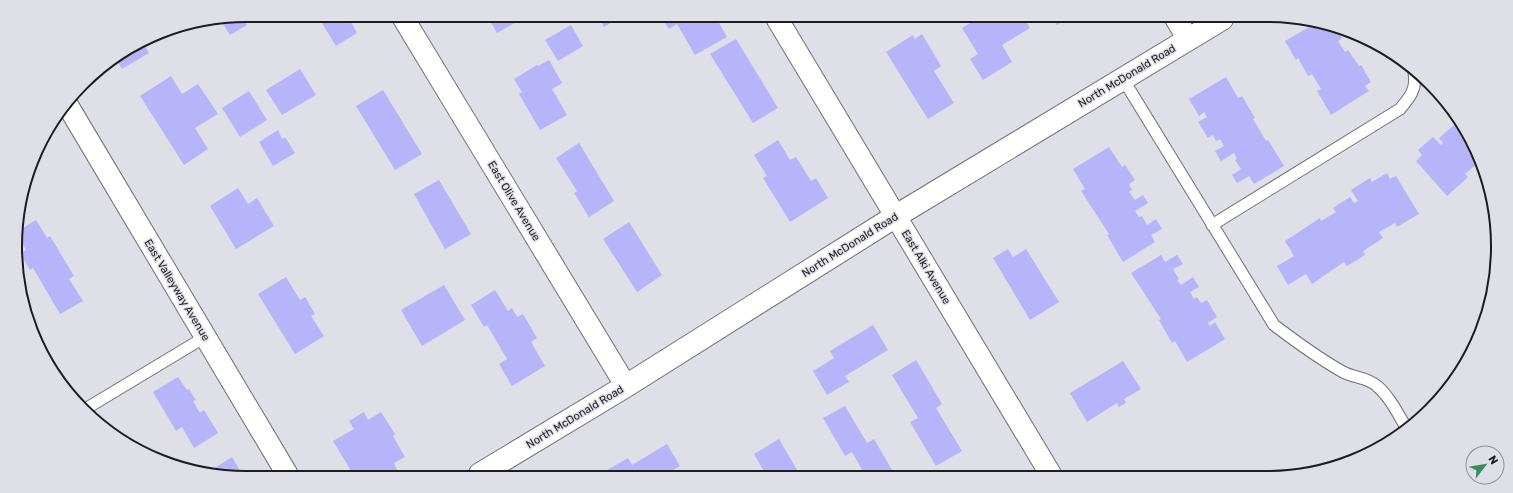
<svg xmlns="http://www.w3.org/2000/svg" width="1513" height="493" font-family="Rubik,sans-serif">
	<rect width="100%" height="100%" fill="#dfdfe7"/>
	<g fill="#b8b4fa">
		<polygon points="317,15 347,15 357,33 336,46"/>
		<polygon points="242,16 247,25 230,35 223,24 233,18"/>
		<polygon points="487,16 527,16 497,33"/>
		<polygon points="598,16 613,17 620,17 604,27"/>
		<polygon points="661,17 716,17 727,37 695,55 677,24 669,29"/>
		<polygon points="978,18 1024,18 1030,28 1002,45 1012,62 983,80 970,59 978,54 962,28"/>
		<polygon points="1053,18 1068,18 1057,25"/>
		<polygon points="1318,22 1327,26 1331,32 1336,29 1337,30 1342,38 1338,41 1345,52 1348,50 1359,66 1361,65 1371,82 1365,86 1369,91 1331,115 1317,91 1321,89 1312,74 1308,76 1298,58 1296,60 1285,41"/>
		<polygon points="571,25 583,46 558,61 545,40"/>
		<polygon points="922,34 941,66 934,71 954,103 928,119 886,52 913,35 915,39"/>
		<polygon points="736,39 778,108 753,123 710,54"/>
		<polygon points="143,42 149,53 122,69 116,59"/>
		<polygon points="549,60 562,83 552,89 567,115 540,130 519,94 522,92 514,79 537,65 538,66"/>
		<polygon points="300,69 316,95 282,115 266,90"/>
		<polygon points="171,76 182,94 198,84 218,114 195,128 208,149 184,165 140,96"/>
		<polygon points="1226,77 1238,98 1242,96 1255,118 1253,119 1266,141 1268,140 1284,166 1254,184 1249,176 1237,183 1232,175 1241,169 1235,160 1237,159 1234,153 1221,161 1215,151 1224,146 1220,139 1216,141 1213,135 1208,138 1198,122 1207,117 1204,112 1199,116 1189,99"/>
		<polygon points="383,90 422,154 395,170 356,106"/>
		<polygon points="249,91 267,120 240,137 222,108"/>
		<polygon points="1458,117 1478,163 1465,174 1468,177 1447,196 1416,161 1422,155 1418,150 1433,137 1441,145 1443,143 1439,138 1454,125 1456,128 1460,125 1455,119"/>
		<polygon points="278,130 282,139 285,137 295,153 273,166 259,142"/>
		<polygon points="778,140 790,160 796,157 811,181 816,178 828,198 790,222 763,178 767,176 754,155"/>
		<polygon points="579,143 614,201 589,217 574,193 577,191 556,158"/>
		<polygon points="1109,147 1122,167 1125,165 1135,180 1129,184 1132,190 1129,192 1135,200 1143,195 1148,203 1135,211 1139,217 1142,216 1147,225 1156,219 1162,229 1151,235 1155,242 1123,262 1107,235 1109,234 1081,191 1085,189 1073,169"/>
		<polygon points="1387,173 1390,179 1396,176 1419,214 1397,227 1395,223 1379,232 1383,238 1363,251 1365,255 1347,266 1344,262 1312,284 1306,274 1288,285 1277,266 1294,256 1285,241 1320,218 1321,221 1336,212 1333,208 1350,197 1354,203 1358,201 1351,190 1370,178 1372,182"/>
		<polygon points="439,180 471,234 445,249 414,194"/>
		<polygon points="238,188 248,204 257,198 274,226 236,249 210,206"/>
		<polygon points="36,220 47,238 50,236 74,276 69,279 83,301 60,314 33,268 30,270 20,253 26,250 18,236 18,231"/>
		<polygon points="629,222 662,275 637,292 603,239"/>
		<polygon points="1008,249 1013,257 1026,249 1059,302 1030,320 993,258"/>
		<polygon points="1161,255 1165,262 1177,255 1183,264 1173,269 1179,279 1177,280 1181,285 1193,277 1199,287 1190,292 1194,299 1197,297 1201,303 1207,300 1217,317 1208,323 1210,326 1215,322 1225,339 1187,362 1175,341 1172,343 1159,320 1161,319 1131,273"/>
		<polygon points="286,277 300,300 305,297 315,314 311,316 324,336 295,354 258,294"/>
		<polygon points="444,285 465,320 422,346 401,310"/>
		<polygon points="495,290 508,311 512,308 517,317 523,314 537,338 531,342 545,366 512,386 499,364 507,359 487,325 484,327 471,305"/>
		<polygon points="873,325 888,350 845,376 849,382 827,395 813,371 834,358 830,351"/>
		<polygon points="916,360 942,404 936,408 962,451 936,466 910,422 918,418 892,375"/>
		<polygon points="1123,361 1141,389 1124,399 1126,403 1119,407 1117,403 1087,422 1070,393"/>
		<polygon points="178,377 187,390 189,389 196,400 193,401 200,413 204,410 218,433 194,448 182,427 176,431 153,392"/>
		<polygon points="845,406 867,443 874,439 895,475 865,475 852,452 845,456 823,418"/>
		<polygon points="364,412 368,420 381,412 395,434 393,436 405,457 394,463 399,474 353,474 333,441 354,429 349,421"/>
		<polygon points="779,439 800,475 766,475 754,454"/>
		<polygon points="667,444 680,466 665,475 600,474 628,458 632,465"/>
		<polygon points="232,457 242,474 216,474 213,469"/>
	</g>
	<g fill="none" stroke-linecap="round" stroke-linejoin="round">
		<defs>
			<g id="service">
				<path d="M1123,79L1274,325C1295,341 1320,359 1343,372C1354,378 1367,377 1377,386C1390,397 1398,414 1407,429"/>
				<path d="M1212,225L1400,109C1410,97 1417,89 1414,73"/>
				<polyline points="87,408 205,337"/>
			</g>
			<g id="minor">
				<polyline points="402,16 626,386"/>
				<polyline points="776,17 1051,475"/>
				<polyline points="1176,19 1188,39"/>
				<polyline points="68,106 287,474"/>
			</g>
			<polyline id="tertiary" points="480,474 626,386 896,216 1222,19"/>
		</defs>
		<use href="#service" stroke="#6f6f76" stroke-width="13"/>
		<use href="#minor" stroke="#6f6f76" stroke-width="23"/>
		<use href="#tertiary" stroke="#6f6f76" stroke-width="24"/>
		<use href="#service" stroke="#fff" stroke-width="11"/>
		<use href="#minor" stroke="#fff" stroke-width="21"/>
		<use href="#tertiary" stroke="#fff" stroke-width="22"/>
	</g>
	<g text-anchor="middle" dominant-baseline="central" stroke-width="3" stroke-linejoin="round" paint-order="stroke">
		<g font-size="11" fill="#1d1d1f" stroke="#dfdfe7">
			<text transform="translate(1127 76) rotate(-31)">North McDonald Road</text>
			<text transform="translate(514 201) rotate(59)">East Olive Avenue</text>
			<text transform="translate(850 245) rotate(-32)">North McDonald Road</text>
			<text transform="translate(926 267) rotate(59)">East Alki Avenue</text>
			<text transform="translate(177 290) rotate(59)">East Valleyway Avenue</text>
			<text transform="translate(575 417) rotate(-31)">North McDonald Road</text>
		</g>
	</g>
	<path d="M0 0H1513V493H0ZM246 22H1267A224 224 0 0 1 1491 246V247A224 224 0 0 1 1267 471H246A224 224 0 0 1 22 247V246A224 224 0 0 1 246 22Z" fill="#dfdfe7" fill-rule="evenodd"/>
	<path fill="none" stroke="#1d1d1f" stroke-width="2" d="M246 22H1267A224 224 0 0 1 1491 246V247A224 224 0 0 1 1267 471H246A224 224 0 0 1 22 247V246A224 224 0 0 1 246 22Z"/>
	<g transform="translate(1485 465) rotate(59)"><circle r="19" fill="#dfdfe7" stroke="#919197"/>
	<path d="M0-3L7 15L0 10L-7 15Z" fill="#3c8d5e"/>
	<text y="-6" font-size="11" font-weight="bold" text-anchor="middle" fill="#1d1d1f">N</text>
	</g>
</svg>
